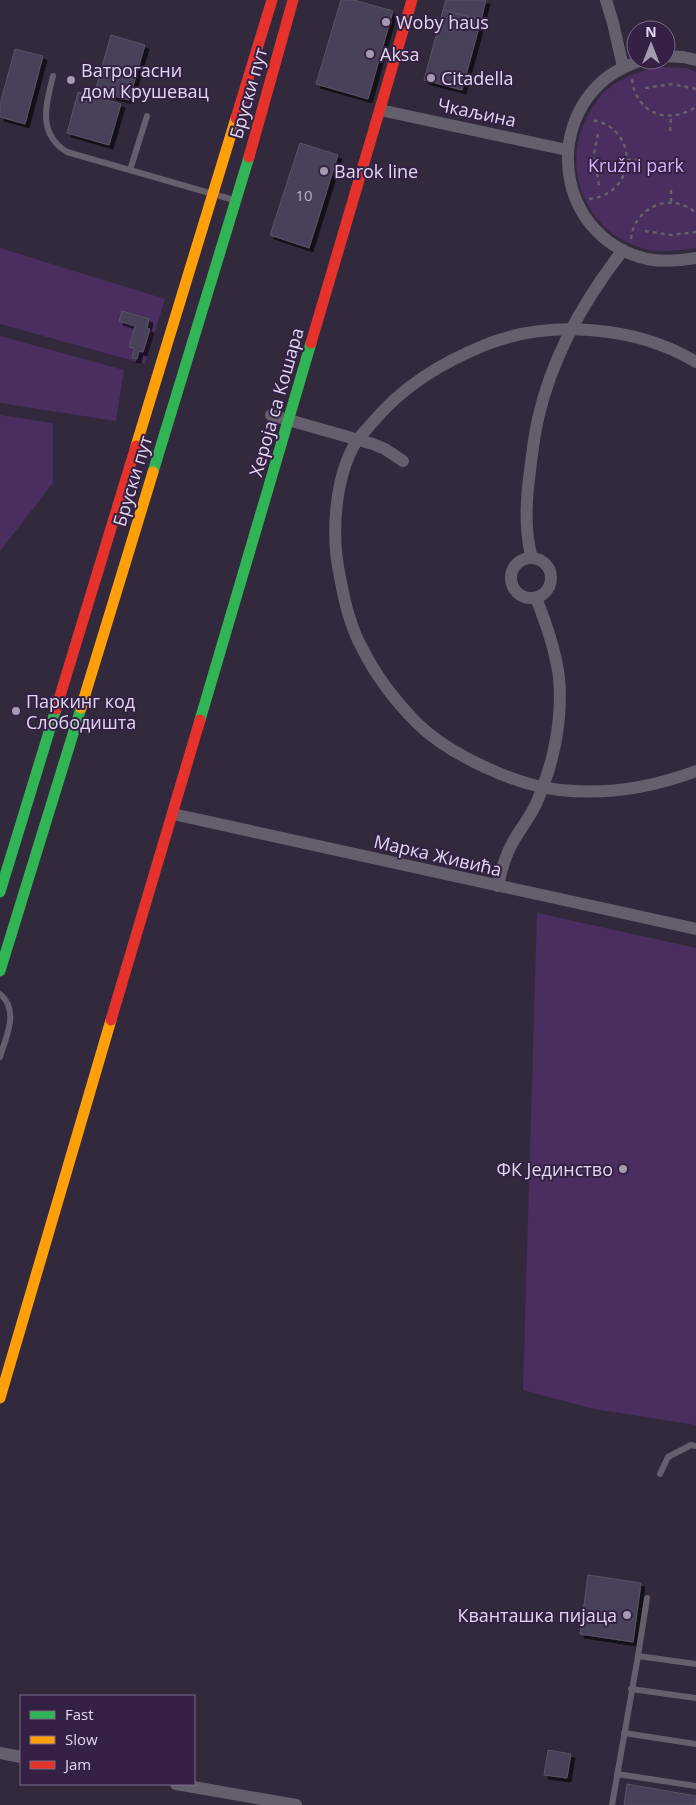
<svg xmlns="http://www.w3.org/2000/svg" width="696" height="1805" font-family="'Open Sans',sans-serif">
	<defs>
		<filter id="shadow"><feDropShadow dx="4" dy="4" stdDeviation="0" flood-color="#0009"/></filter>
	</defs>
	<rect width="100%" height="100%" fill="#33293c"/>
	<g fill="#492e5f">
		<path d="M656,67L687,68L696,72V248C676,251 655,254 636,246C579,225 559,156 593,107C596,103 598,98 602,94C617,79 636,73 656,67Z"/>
		<polygon points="0,248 165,299 145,364 0,324"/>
		<polygon points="0,336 124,370 116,421 0,403"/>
		<polygon points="0,415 53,423 53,483 0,551"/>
		<polygon points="537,913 696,948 696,1425 594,1409 523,1390"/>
	</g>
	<g fill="#48405a" stroke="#585363" filter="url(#shadow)">
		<polygon points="341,0 354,0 393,11 368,99 316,84"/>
		<polygon points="446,0 486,0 481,20 443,10"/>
		<polygon points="443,10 481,20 462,90 424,80"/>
		<polygon points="111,35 145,45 129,100 95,91"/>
		<polygon points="15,49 43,56 25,124 0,117 0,104"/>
		<polygon points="78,92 121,104 109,145 67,133"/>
		<polygon points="300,143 338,155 309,248 270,235"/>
		<polygon points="122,311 149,319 147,328 150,329 143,352 139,351 137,359 132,358 134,348 129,347 135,326 119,321"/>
		<polygon points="588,1575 641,1583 633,1642 580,1634"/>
		<polygon points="548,1750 571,1754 567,1778 544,1775"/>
		<polygon points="627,1784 696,1796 696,1805 624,1805"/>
	</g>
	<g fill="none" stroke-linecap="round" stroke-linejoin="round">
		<g stroke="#665f6c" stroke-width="2.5" stroke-dasharray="4 4" stroke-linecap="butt">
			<path d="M632,79C636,114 668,125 696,107"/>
			<polyline points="645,88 672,84 696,89"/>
			<polyline points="670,131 671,117"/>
			<polyline points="598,134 594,154 599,186"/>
			<polyline points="627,160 641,159"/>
			<path d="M589,199C639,194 639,126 591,120"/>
			<polyline points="671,202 671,188"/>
			<polyline points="645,231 671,235 696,232"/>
			<path d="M631,239C634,207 671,191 696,213"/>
		</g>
		<g stroke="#655e6c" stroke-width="6">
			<path d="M53,76C46,104 37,134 67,152L234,200"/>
			<polyline points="130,170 147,116"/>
			<path d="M0,994C20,1011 6,1036 0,1057"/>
			<polyline points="660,1474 668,1457 691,1445 696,1446"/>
			<polyline points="638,1656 696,1664"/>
			<polyline points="631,1689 696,1698"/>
			<polyline points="624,1733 696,1744"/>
			<polyline points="617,1774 696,1786"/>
			<polyline points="612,1805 638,1656 647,1598"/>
		</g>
		<g stroke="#655e6c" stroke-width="12">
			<polyline points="606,0 613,23 623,67"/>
			<polyline points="666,56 683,57 696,60"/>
			<path d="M642,60C629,65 616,70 605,79C541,133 563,240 647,259C663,262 680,261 696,258"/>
			<polyline points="380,110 567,150"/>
			<path d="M696,362C637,326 549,319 485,345C441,363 403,386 372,423C367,429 361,435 356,442C334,479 331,536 340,577C344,600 351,628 362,648C376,676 396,702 418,724C450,755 515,785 560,790C606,795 653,787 696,771"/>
			<polyline points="271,415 373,444 385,449 403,461"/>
			<circle cx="531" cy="578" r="20"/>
			<path d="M532,558C524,531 526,499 530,471C532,454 534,436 538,419C552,356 584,300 623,250"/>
			<polyline points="173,814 696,929"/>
			<path d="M498,886C501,870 506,854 514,840C521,828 530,817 536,804C553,766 563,720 559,678C556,651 546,623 536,598"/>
			<polyline points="0,1753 21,1757"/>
			<polyline points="176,1784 296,1805"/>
		</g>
		<g stroke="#30b455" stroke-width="11">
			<polyline points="153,472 249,157"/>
			<polyline points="200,720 311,343"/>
			<polyline points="0,892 56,709"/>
			<polyline points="0,971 81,708"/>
		</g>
		<g stroke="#ff9f0a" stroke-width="11">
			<polyline points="136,446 236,118"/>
			<polyline points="81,708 153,472"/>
			<polyline points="0,1398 111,1020"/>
		</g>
		<g stroke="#e5322d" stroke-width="11">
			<polyline points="236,118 272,0"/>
			<polyline points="249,157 293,0"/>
			<polyline points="311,343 412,0"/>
			<polyline points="56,709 136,446"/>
			<polyline points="111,1020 200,720"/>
		</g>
	</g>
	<g fill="#a59ab0" stroke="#342144" stroke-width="2">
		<circle cx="386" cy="22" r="5"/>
		<circle cx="370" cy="54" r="5"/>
		<circle cx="431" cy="78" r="5"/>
		<circle cx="71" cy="80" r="5"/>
		<circle cx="324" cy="171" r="5"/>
		<circle cx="16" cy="711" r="5"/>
		<circle cx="623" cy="1169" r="5"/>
		<circle cx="627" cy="1615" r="5"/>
	</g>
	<g text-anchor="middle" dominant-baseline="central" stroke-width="4" stroke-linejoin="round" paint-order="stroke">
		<g font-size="15" fill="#bcb1c9">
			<text x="304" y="195">10</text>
		</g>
		<g font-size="18" fill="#e2d7ee" stroke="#342144" text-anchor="start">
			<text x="396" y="22">Woby haus</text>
			<text x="380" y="54">Aksa</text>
			<text x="81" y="70">Ватрогасни<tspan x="81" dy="21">дом Крушевац</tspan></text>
			<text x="441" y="78">Citadella</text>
			<text x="334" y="171">Barok line</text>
			<text x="26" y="701">Паркинг код<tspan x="26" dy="21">Слободишта</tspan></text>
			<text x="613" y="1169" text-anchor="end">ФК Јединство</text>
			<text x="617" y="1615" text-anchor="end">Кванташка пијаца</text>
		</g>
		<g font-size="18" fill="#e2d7ee" stroke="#342144">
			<text transform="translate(248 93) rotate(-74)">Бруски пут</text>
			<text transform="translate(477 112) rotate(12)">Чкаљина</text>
			<text transform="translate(276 402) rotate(-74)">Хероја са Кошара</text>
			<text transform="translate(132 481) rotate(-73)">Бруски пут</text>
			<text transform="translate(438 855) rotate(13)">Марка Живића</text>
		</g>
		<g font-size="18" fill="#d7b3fa" stroke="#342144">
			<text x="636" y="165">Kružni park</text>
		</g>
	</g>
	<rect x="20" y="1695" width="175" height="90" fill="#342144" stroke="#7a6a88"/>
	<rect x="30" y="1711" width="25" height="8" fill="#30b455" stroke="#7a6a88"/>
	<text x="65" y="1720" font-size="15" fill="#e2d7ee">Fast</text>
	<rect x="30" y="1736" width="25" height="8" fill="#ff9f0a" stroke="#7a6a88"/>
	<text x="65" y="1745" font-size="15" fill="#e2d7ee">Slow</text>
	<rect x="30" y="1761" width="25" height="8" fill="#e5322d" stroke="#7a6a88"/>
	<text x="65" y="1770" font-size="15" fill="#e2d7ee">Jam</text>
	<g transform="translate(651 45)"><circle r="24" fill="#342144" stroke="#7a6a88"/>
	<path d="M0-4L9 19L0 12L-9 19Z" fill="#a59ab0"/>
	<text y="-8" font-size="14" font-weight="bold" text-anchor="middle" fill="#e2d7ee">N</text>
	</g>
</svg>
